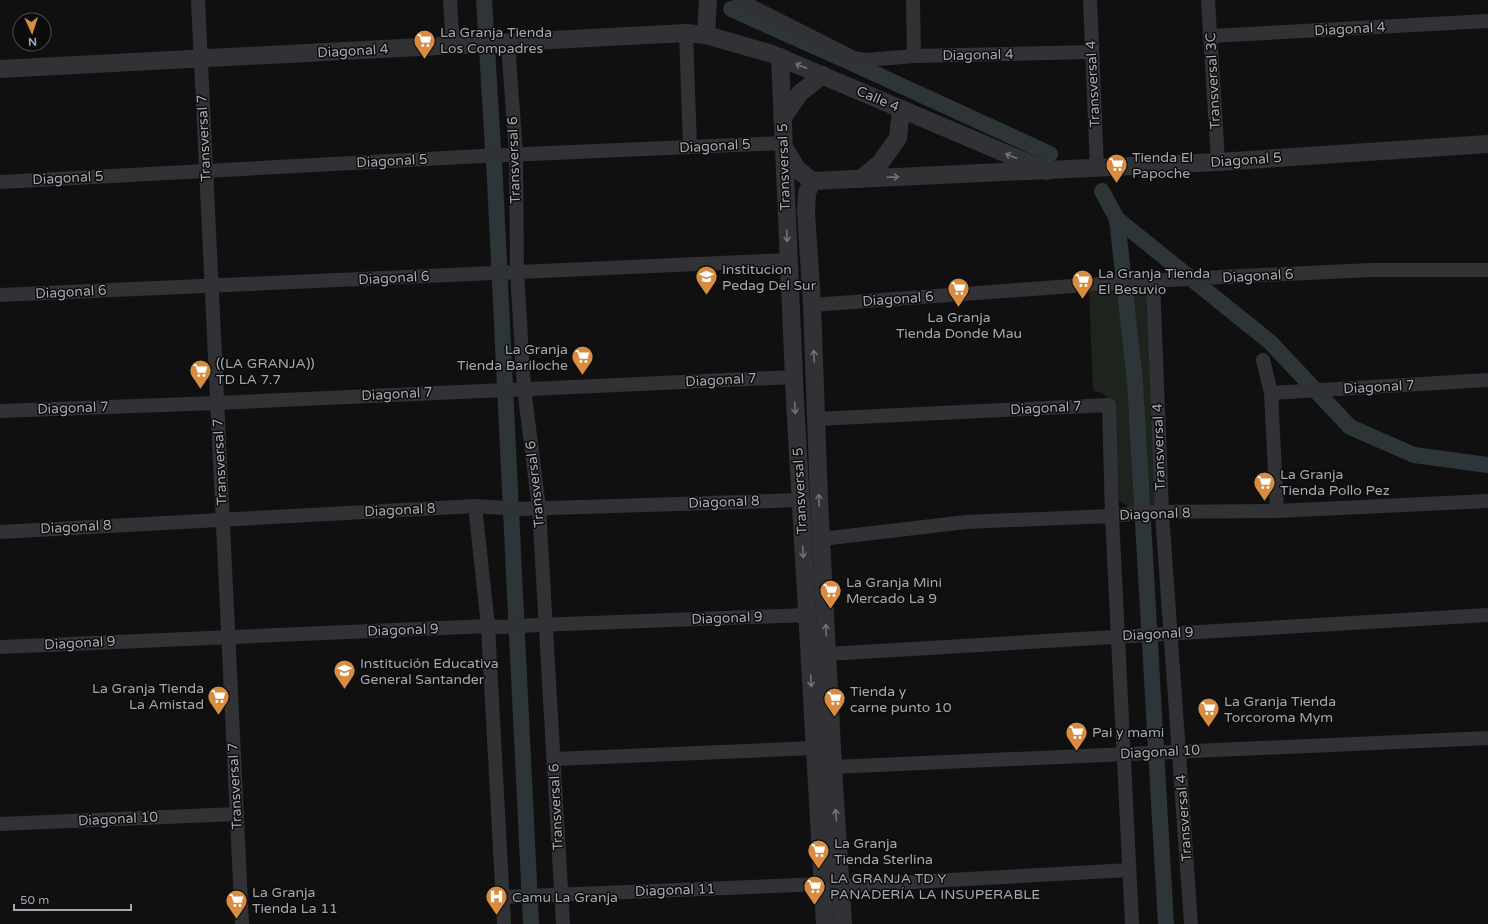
<svg xmlns="http://www.w3.org/2000/svg" width="1488" height="924" font-family="'Varela Round',sans-serif">
	<rect width="100%" height="100%" fill="#101011"/>
	<path fill="#1d231d" d="M1147,289L1160,499L1149,508L1131,509L1119,500L1114,409C1110,399 1105,392 1093,391L1089,292Z"/>
	<g fill="none" stroke-linecap="round" stroke-linejoin="round">
		<g stroke="#2d3539" stroke-width="16">
			<polyline points="484,0 495,180 531,924"/>
			<polyline points="731,9 854,64 1050,154"/>
			<polyline points="1102,191 1117,219 1270,342 1350,427 1414,455 1488,465"/>
			<polyline points="1117,219 1135,382 1166,924"/>
		</g>
		<g stroke="#313235" stroke-width="14">
			<polyline points="198,0 242,924"/>
			<polyline points="450,0 453,46"/>
			<polyline points="739,0 854,58 866,60 914,56 1091,52"/>
			<polyline points="913,0 914,56"/>
			<polyline points="1090,0 1097,168"/>
			<polyline points="1208,0 1218,162"/>
			<polyline points="686,33 690,147"/>
			<polyline points="1211,36 1488,21"/>
			<polyline points="508,43 516,154 517,272 524,388 539,508 563,924"/>
			<polyline points="0,182 482,156 783,143"/>
			<polyline points="1153,282 1162,513 1191,924"/>
			<polyline points="0,295 788,260"/>
			<polyline points="812,305 1114,283 1241,276 1372,270 1488,270"/>
			<polyline points="1263,360 1271,393 1277,511"/>
			<polyline points="1271,393 1488,380"/>
			<polyline points="0,411 217,403 794,377"/>
			<polyline points="816,419 1109,405 1112,516 1132,924"/>
			<polyline points="475,506 488,626 504,924"/>
			<polyline points="0,532 475,506 519,509 800,500"/>
			<polyline points="822,539 966,522 1112,516 1150,512 1277,511 1488,501"/>
			<polyline points="0,647 488,626 502,627 538,625 807,615"/>
			<polyline points="827,654 1488,615"/>
			<polyline points="554,759 815,748"/>
			<polyline points="833,767 1488,738"/>
			<polyline points="0,824 237,814"/>
			<polyline points="841,886 1129,870"/>
			<polyline points="502,897 823,884"/>
		</g>
		<g stroke="#313235" stroke-width="18">
			<polyline points="706,35 708,0"/>
			<polyline points="780,57 795,401 825,924"/>
			<polyline points="0,69 686,33 706,35 772,54 1047,171"/>
			<polyline points="782,119 800,93 823,75"/>
			<polyline points="785,149 797,169 812,181"/>
			<polyline points="861,179 881,162 898,138 901,109"/>
			<polyline points="812,181 807,193 806,211 812,305 819,500 833,767 843,924"/>
			<polyline points="812,181 1218,162 1488,144"/>
		</g>
	</g>
	<defs><path id="oneway-shaft" d="M-6 0H5M1.5-3L5.5 0L1.5 3" fill="none" stroke-width="1.6" stroke-linecap="round" stroke-linejoin="round"/></defs>
	<g stroke="#707379">
		<use href="#oneway-shaft" transform="translate(801 66) rotate(-157)"/>
		<use href="#oneway-shaft" transform="translate(1011 156) rotate(-157)"/>
		<use href="#oneway-shaft" transform="translate(893 177) rotate(-2)"/>
		<use href="#oneway-shaft" transform="translate(787 236) rotate(88)"/>
		<use href="#oneway-shaft" transform="translate(814 356) rotate(-93)"/>
		<use href="#oneway-shaft" transform="translate(795 408) rotate(87)"/>
		<use href="#oneway-shaft" transform="translate(819 500) rotate(-93)"/>
		<use href="#oneway-shaft" transform="translate(803 552) rotate(87)"/>
		<use href="#oneway-shaft" transform="translate(826 630) rotate(-93)"/>
		<use href="#oneway-shaft" transform="translate(811 681) rotate(87)"/>
		<use href="#oneway-shaft" transform="translate(836 815) rotate(-94)"/>
	</g>
	<defs>
		<symbol id="supermarket-pin" viewBox="-11 -11 22 30"><path d="M0 17L-7.5 6A9.5 9.5 0 1 1 7.5 6Z" fill="#d98c3f" stroke="#0b0b0c"/><path d="M-6-5.5h2.5l.6 2H6L4.5 2H-2.5L-4.4-4H-6ZM-1.5 3.2a1.3 1.3 0 1 0 .1 0ZM3 3.2a1.3 1.3 0 1 0 .1 0Z" fill="#fff"/></symbol>
		<symbol id="school-pin" viewBox="-11 -11 22 30"><path d="M0 17L-7.5 6A9.5 9.5 0 1 1 7.5 6Z" fill="#d98c3f" stroke="#0b0b0c"/><path d="M0-5L7-2L0 1L-7-2ZM-4 1L0 2.5L4 1V4Q0 6-4 4Z" fill="#fff"/></symbol>
		<symbol id="hospital-pin" viewBox="-11 -11 22 30"><path d="M0 17L-7.5 6A9.5 9.5 0 1 1 7.5 6Z" fill="#d98c3f" stroke="#0b0b0c"/><path d="M-5-5h3v3.5h4V-5h3V5h-3V1.5h-4V5h-3Z" fill="#fff"/></symbol>
	</defs>
	<g fill-rule="evenodd">
		<use href="#supermarket-pin" x="412" y="28" width="25" height="34"/>
		<use href="#supermarket-pin" x="1104" y="152" width="25" height="34"/>
		<use href="#school-pin" x="694" y="264" width="25" height="34"/>
		<use href="#supermarket-pin" x="1070" y="268" width="25" height="34"/>
		<use href="#supermarket-pin" x="946" y="276" width="25" height="34"/>
		<use href="#supermarket-pin" x="570" y="344" width="25" height="34"/>
		<use href="#supermarket-pin" x="188" y="358" width="25" height="34"/>
		<use href="#supermarket-pin" x="1252" y="470" width="25" height="34"/>
		<use href="#supermarket-pin" x="818" y="578" width="25" height="34"/>
		<use href="#school-pin" x="332" y="658" width="25" height="34"/>
		<use href="#supermarket-pin" x="206" y="684" width="25" height="34"/>
		<use href="#supermarket-pin" x="822" y="686" width="25" height="34"/>
		<use href="#supermarket-pin" x="1196" y="696" width="25" height="34"/>
		<use href="#supermarket-pin" x="1064" y="720" width="25" height="34"/>
		<use href="#supermarket-pin" x="806" y="838" width="25" height="34"/>
		<use href="#supermarket-pin" x="802" y="874" width="25" height="34"/>
		<use href="#hospital-pin" x="484" y="884" width="25" height="34"/>
		<use href="#supermarket-pin" x="224" y="888" width="25" height="34"/>
	</g>
	<g text-anchor="middle" dominant-baseline="central" stroke-width="3" stroke-linejoin="round" paint-order="stroke">
		<g font-size="14" fill="#a3a9b0" stroke="#0b0b0c">
			<text transform="translate(1350 29) rotate(-3)">Diagonal 4</text>
			<text transform="translate(353 51) rotate(-3)">Diagonal 4</text>
			<text transform="translate(978 55) rotate(-1)">Diagonal 4</text>
			<text transform="translate(1213 81) rotate(-93)">Transversal 3C</text>
			<text transform="translate(1093 84) rotate(-93)">Transversal 4</text>
			<text transform="translate(878 99) rotate(23)">Calle 4</text>
			<text transform="translate(204 138) rotate(-93)">Transversal 7</text>
			<text transform="translate(715 146) rotate(-3)">Diagonal 5</text>
			<text transform="translate(514 160) rotate(-92)">Transversal 6</text>
			<text transform="translate(1246 160) rotate(-4)">Diagonal 5</text>
			<text transform="translate(392 161) rotate(-3)">Diagonal 5</text>
			<text transform="translate(784 167) rotate(-92)">Transversal 5</text>
			<text transform="translate(68 178) rotate(-3)">Diagonal 5</text>
			<text transform="translate(1258 276) rotate(-3)">Diagonal 6</text>
			<text transform="translate(394 278) rotate(-3)">Diagonal 6</text>
			<text transform="translate(71 292) rotate(-3)">Diagonal 6</text>
			<text transform="translate(898 299) rotate(-4)">Diagonal 6</text>
			<text transform="translate(721 380) rotate(-3)">Diagonal 7</text>
			<text transform="translate(1379 387) rotate(-3)">Diagonal 7</text>
			<text transform="translate(397 394) rotate(-3)">Diagonal 7</text>
			<text transform="translate(73 408) rotate(-2)">Diagonal 7</text>
			<text transform="translate(1046 408) rotate(-3)">Diagonal 7</text>
			<text transform="translate(1159 447) rotate(-92)">Transversal 4</text>
			<text transform="translate(220 462) rotate(-93)">Transversal 7</text>
			<text transform="translate(535 484) rotate(-96)">Transversal 6</text>
			<text transform="translate(800 491) rotate(-93)">Transversal 5</text>
			<text transform="translate(724 502) rotate(-2)">Diagonal 8</text>
			<text transform="translate(400 510) rotate(-3)">Diagonal 8</text>
			<text transform="translate(1155 514) rotate(-2)">Diagonal 8</text>
			<text transform="translate(76 527) rotate(-3)">Diagonal 8</text>
			<text transform="translate(727 618) rotate(-2)">Diagonal 9</text>
			<text transform="translate(403 630) rotate(-2)">Diagonal 9</text>
			<text transform="translate(1158 634) rotate(-3)">Diagonal 9</text>
			<text transform="translate(80 643) rotate(-3)">Diagonal 9</text>
			<text transform="translate(1160 752) rotate(-3)">Diagonal 10</text>
			<text transform="translate(235 786) rotate(-93)">Transversal 7</text>
			<text transform="translate(556 807) rotate(-93)">Transversal 6</text>
			<text transform="translate(1184 818) rotate(-94)">Transversal 4</text>
			<text transform="translate(118 819) rotate(-3)">Diagonal 10</text>
			<text transform="translate(675 890) rotate(-2)">Diagonal 11</text>
		</g>
		<g font-size="14" fill="#a3a9b0" stroke="#0b0b0c" text-anchor="start">
			<text x="440" y="32">La Granja Tienda<tspan x="440" dy="16">Los Compadres</tspan></text>
			<text x="1132" y="157">Tienda El<tspan x="1132" dy="16">Papoche</tspan></text>
			<text x="722" y="269">Institucion<tspan x="722" dy="16">Pedag Del Sur</tspan></text>
			<text x="1098" y="273">La Granja Tienda<tspan x="1098" dy="16">El Besuvio</tspan></text>
			<text x="959" y="317" text-anchor="middle">La Granja<tspan x="959" dy="16">Tienda Donde Mau</tspan></text>
			<text x="568" y="349" text-anchor="end">La Granja<tspan x="568" dy="16">Tienda Bariloche</tspan></text>
			<text x="216" y="363">((LA GRANJA))<tspan x="216" dy="16">TD LA 7.7</tspan></text>
			<text x="1280" y="474">La Granja<tspan x="1280" dy="16">Tienda Pollo Pez</tspan></text>
			<text x="846" y="582">La Granja Mini<tspan x="846" dy="16">Mercado La 9</tspan></text>
			<text x="360" y="663">Institución Educativa<tspan x="360" dy="16">General Santander</tspan></text>
			<text x="204" y="688" text-anchor="end">La Granja Tienda<tspan x="204" dy="16">La Amistad</tspan></text>
			<text x="850" y="691">Tienda y<tspan x="850" dy="16">carne punto 10</tspan></text>
			<text x="1224" y="701">La Granja Tienda<tspan x="1224" dy="16">Torcoroma Mym</tspan></text>
			<text x="1092" y="732">Pai y mami</text>
			<text x="834" y="843">La Granja<tspan x="834" dy="16">Tienda Sterlina</tspan></text>
			<text x="830" y="878">LA GRANJA TD Y<tspan x="830" dy="16">PANADERÍA LA INSUPERABLE</tspan></text>
			<text x="252" y="892">La Granja<tspan x="252" dy="16">Tienda La 11</tspan></text>
			<text x="512" y="897">Camu La Granja</text>
		</g>
	</g>
	<g transform="translate(32 32) rotate(177)"><circle r="19" fill="#0b0b0c" stroke="#484a4e"/>
	<path d="M0-3L7 15L0 10L-7 15Z" fill="#d98c3f"/>
	<text y="-6" font-size="11" font-weight="bold" text-anchor="middle" fill="#a3a9b0">N</text>
	</g>
	<path d="M14 904v6h117v-6" fill="none" stroke="#a3a9b0" stroke-width="2"/>
	<text x="20" y="904" font-size="12" fill="#a3a9b0" stroke="#0b0b0c" stroke-width="3" paint-order="stroke">50 m</text>
</svg>
